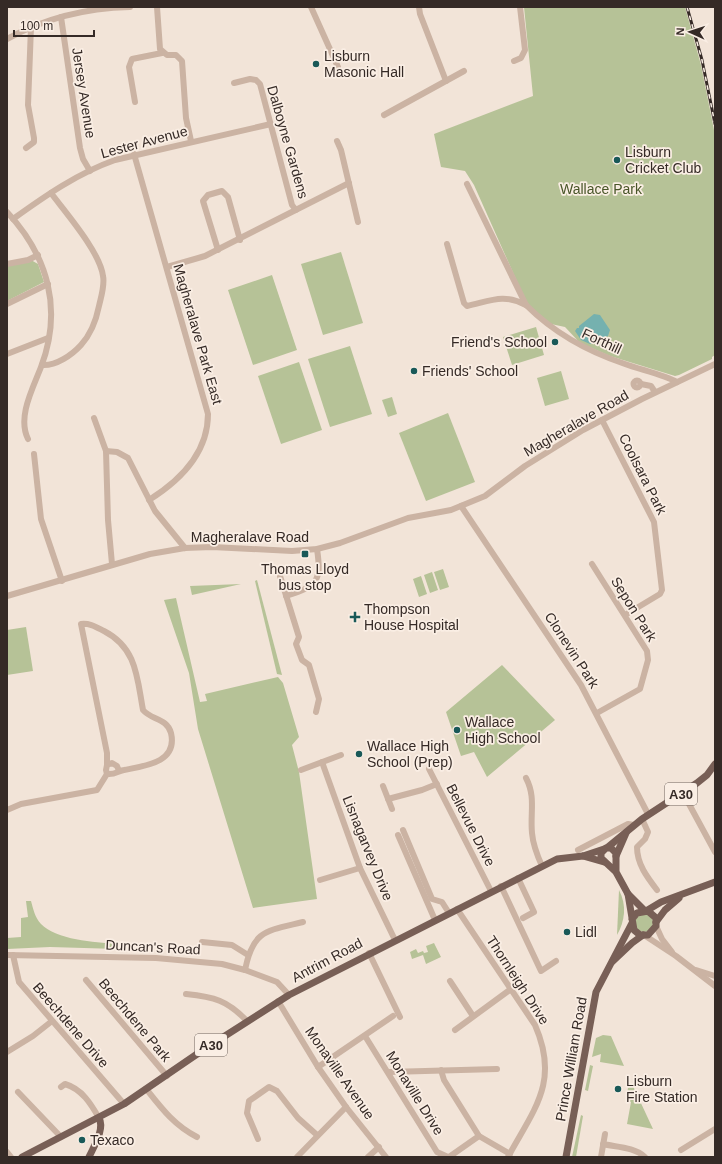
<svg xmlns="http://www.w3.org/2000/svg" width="722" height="1164" font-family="Helvetica,sans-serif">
	<rect width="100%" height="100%" fill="#f2e4d8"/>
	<g fill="#b6c297">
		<polygon points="524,7 685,7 701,65 715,135 715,355 712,357 712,359 679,375 675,376 610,356 580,343 565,327 551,324 527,304 474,185 465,171 441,167 434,134 533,96"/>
		<polygon points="341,252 363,323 323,335 301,264"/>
		<polygon points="31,260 38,264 44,282 7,301 7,266"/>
		<polygon points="272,275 297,350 253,365 228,290"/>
		<polygon points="536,327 544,355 512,365 503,337"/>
		<polygon points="350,346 372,414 330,427 308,359"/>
		<polygon points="299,362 322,430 281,444 258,376"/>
		<polygon points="561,371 569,399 545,406 537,378"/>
		<polygon points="392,397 397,414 388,417 382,400"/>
		<polygon points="448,413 475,482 426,501 399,433"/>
		<polygon points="443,569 449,587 440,590 434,572"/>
		<polygon points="432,572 438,590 430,593 424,575"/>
		<polygon points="421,576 427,594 419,597 413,579"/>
		<polygon points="257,580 282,675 277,674 255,581"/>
		<polygon points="241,584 192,595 190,586"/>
		<polygon points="176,598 200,702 207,701 205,694 278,677 283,683 299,737 292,745 299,772 317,899 253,908 198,729 189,673 164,600"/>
		<polygon points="26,627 33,671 7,675 7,630"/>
		<polygon points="502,665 555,720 487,777 474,752 461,756 446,712"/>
		<path d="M619,890C627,905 625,921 617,935Z"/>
		<path d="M26,901H31C33,908 35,918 41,924C56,940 95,942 116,944L118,949L50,947L7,949V938L21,937V918L28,917Z"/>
		<circle cx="644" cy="923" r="9"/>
		<polygon points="434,943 441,957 426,964 423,955 412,959 410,952 416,949 418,953 423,951 424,953 428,952 426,946"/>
		<polygon points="603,1035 611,1036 624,1066 600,1062 601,1054 592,1057 596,1038"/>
		<polygon points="590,1065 593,1066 588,1091 585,1090"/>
		<polygon points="633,1086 653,1129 627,1124 631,1102 626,1101 628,1088"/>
		<polygon points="581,1115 583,1116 576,1157 572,1157"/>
	</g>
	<polygon fill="#75b1af" points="594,314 600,315 610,330 608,336 590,344 581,340 575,331 577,328 579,328 579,326"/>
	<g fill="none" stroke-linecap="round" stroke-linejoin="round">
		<g stroke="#cbb3a3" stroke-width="6">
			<polyline points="157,7 160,49 167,55 176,55 182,61 186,118 191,141"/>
			<polyline points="311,7 338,67"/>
			<polyline points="419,7 420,14 446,81"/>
			<polyline points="61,17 80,148 83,159 90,171"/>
			<path d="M7,39C45,18 87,8 130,7"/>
			<polyline points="514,61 521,58 525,50 520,7"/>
			<polyline points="234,83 250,79 256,80 260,84 292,205 296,210"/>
			<polyline points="135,102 129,67 132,59 162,53"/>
			<polyline points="384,115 464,71"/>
			<polyline points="337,141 341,150 358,222"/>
			<polyline points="26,148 34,142 34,138 28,105 31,27"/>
			<path d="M134,154L208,414C208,452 181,480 149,500"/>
			<path d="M467,184L526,305C553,332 589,352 625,364C638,369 665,375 677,382"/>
			<path d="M7,212C48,256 63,309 41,367C33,388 17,417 28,439"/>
			<path d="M13,219C45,196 78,173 115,160L271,124"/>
			<path d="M447,244L464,303L467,306C490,301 504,293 526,305"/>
			<polyline points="218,250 203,201 208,195 222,191 228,197 240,240"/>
			<polyline points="7,264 28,260 38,255"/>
			<polyline points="167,267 205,256 349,183"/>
			<polyline points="7,304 48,284"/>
			<polyline points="7,354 48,338"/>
			<path d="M42,365C56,366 72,355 81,345C91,334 96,321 99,306C101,297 105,285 103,276C100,252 66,213 51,193"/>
			<circle cx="637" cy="384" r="3.5"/>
			<polyline points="641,384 651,386 655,392"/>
			<polyline points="94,418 106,451 108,520 112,564"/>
			<polyline points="602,420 654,522 662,590 660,594 625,615"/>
			<polyline points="106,451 117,452 128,458 155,511 185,548"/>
			<polyline points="34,454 41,519 62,581"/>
			<polyline points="461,506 581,685 648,814"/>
			<polyline points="592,564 647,651 648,660 640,689 597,713"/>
			<polyline points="280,576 299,637 296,644 302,660 309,665 319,699 316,712"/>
			<polyline points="7,596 150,554 185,548 212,547 292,551 317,549 340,543 408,518 451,510 485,496 525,466 583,430 642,399 715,364"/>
			<path d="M286,596C317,586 322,582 317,549"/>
			<polyline points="322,762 360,868 395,940"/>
			<path d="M107,765V753L81,624C90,623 96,627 104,631C137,648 137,678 143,710C151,720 167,718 171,733C178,763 144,766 124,770C117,771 116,775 107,774L106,770L107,765L112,763L117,766L119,771"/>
			<polyline points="429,769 491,891"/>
			<polyline points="301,770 341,755"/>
			<path d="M526,778C536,797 530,813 532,833C533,845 537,855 542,866"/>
			<polyline points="383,786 392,809"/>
			<polyline points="683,793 715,852"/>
			<polyline points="388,799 422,790 437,784"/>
			<polyline points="7,810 21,804 97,790 107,774"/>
			<path d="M642,819L648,832L645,839L637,847C637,864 647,877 657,890"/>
			<polyline points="403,830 432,899 442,902 449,913"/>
			<polyline points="398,835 435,920"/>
			<polyline points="578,850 628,824 634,825"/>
			<polyline points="518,878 534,912 523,918"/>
			<polyline points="320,880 360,868"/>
			<polyline points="501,886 541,971 556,961"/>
			<path d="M457,909L535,1025C560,1082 534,1109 508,1157"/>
			<polyline points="656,926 662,939 672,952"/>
			<polyline points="644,935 676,956 715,986"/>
			<polyline points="202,942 232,945 248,955"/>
			<polyline points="369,953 400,1017"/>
			<polyline points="7,955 156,958 222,964 245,970 277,982 289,995"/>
			<polyline points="13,955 19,982 124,1104"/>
			<path d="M245,970C253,930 266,931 303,922"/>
			<polyline points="696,970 715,976"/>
			<polyline points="86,980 167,1076"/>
			<polyline points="450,981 473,1016"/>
			<path d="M186,994C214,997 227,1000 247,1021"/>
			<polyline points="278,1001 318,1067 346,1107 386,1157"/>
			<polyline points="455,1030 511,989"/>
			<polyline points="365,1036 437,1152 448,1157"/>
			<polyline points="7,1052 33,1036 52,1021"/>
			<polyline points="318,1067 393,1016"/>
			<polyline points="441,1070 444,1080 479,1136 510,1154"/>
			<polyline points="389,1072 497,1069"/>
			<path d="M61,1087L65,1084C82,1089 91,1104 99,1118"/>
			<path d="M147,1090C162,1109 175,1126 197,1137"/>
			<polyline points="18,1092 61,1137"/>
			<polyline points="258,1139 247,1113 249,1101 269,1087 277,1091 298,1118 317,1135"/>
			<path d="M603,1144C616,1147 635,1147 645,1157"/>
			<polyline points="681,1150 715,1129"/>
			<polyline points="7,1152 11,1157"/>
			<polyline points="297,1157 346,1107"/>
			<polyline points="368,1157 379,1147"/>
			<polyline points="449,1157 479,1136"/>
			<polyline points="601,1157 605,1134"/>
		</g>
		<g stroke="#785f56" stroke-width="7">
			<polyline points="608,847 642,819 697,783 707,775 715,764"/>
			<polyline points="583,856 604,862"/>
			<polyline points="616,856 626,833"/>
			<polyline points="616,872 616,853 611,848 606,848 601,853 601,858 616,872 628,894 634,930 640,935 648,935 656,926 656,918 648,911 637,913 632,919"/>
			<polyline points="628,894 644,910"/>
			<polyline points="646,911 661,902 715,882"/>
			<polyline points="656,922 665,910 679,898"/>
			<polyline points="613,961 632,943 643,935"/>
			<polyline points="22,1157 124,1104 203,1050 289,995 557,859 583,856 604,849"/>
			<path d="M89,1157C94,1146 105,1129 99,1118"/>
			<polyline points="566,1157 596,992 632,923"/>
		</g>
		<defs>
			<polyline id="rail" points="687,7 702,60 715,124"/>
		</defs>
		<use href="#rail" stroke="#352a26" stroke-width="3"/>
		<use href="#rail" stroke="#faeee4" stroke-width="1.5" stroke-dasharray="4.5" stroke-linecap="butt"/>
	</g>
	<g fill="#195958" stroke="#faeee4" stroke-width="1.5">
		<circle cx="316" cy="64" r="4"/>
		<circle cx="617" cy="160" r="4"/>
		<circle cx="555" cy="342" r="4"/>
		<circle cx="414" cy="371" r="4"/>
		<rect x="301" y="550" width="8" height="8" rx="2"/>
		<path d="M353 611h4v4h4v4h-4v4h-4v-4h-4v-4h4z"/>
		<circle cx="457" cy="730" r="4"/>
		<circle cx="359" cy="754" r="4"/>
		<circle cx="567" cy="932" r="4"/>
		<circle cx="618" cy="1089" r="4"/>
		<circle cx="82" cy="1140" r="4"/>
	</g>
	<g text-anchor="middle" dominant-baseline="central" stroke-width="3.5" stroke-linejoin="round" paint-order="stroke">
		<g fill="#faeee4" stroke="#70655f" stroke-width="1">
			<rect x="665" y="783" width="32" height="22" rx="3"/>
			<rect x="195" y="1034" width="32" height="22" rx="3"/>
		</g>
		<g font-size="13" font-weight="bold" fill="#352a26">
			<text x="681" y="794">A30</text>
			<text x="211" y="1045">A30</text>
		</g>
		<g font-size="14" fill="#352a26" stroke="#faeee4" text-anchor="start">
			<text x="324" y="56">Lisburn<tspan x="324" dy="16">Masonic Hall</tspan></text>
			<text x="625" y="152">Lisburn<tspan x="625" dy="16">Cricket Club</tspan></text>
			<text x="547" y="342" text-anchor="end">Friend's School</text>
			<text x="422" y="371">Friends' School</text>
			<text x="305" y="569" text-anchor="middle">Thomas Lloyd<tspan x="305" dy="16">bus stop</tspan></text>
			<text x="364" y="609">Thompson<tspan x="364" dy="16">House Hospital</tspan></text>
			<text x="465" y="722">Wallace<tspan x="465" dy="16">High School</tspan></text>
			<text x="367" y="746">Wallace High<tspan x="367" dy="16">School (Prep)</tspan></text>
			<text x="575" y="932">Lidl</text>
			<text x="626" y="1081">Lisburn<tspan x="626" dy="16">Fire Station</tspan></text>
			<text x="90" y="1140">Texaco</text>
		</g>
		<g font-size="14" fill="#352a26" stroke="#faeee4">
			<text transform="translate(84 93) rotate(81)">Jersey Avenue</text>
			<text transform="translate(144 142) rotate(-15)">Lester Avenue</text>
			<text transform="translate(288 142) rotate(74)">Dalboyne Gardens</text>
			<text transform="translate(198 334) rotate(74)">Magheralave Park East</text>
			<text transform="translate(602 341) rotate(25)">Forthill</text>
			<text transform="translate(576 423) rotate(-30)">Magheralave Road</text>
			<text transform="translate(643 474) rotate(63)">Coolsara Park</text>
			<text x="250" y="537">Magheralave Road</text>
			<text transform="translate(634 609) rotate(58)">Sepon Park</text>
			<text transform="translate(572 650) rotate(57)">Clonevin Park</text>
			<text transform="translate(471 825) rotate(63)">Bellevue Drive</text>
			<text transform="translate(368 848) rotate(68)">Lisnagarvey Drive</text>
			<text transform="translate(153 947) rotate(3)">Duncan's Road</text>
			<text transform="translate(327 960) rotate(-28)">Antrim Road</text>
			<text transform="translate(518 980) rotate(57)">Thornleigh Drive</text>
			<text transform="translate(135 1020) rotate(50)">Beechdene Park</text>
			<text transform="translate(71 1025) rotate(49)">Beechdene Drive</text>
			<text transform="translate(571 1059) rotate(-80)">Prince William Road</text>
			<text transform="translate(340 1073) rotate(55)">Monaville Avenue</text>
			<text transform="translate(415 1093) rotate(58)">Monaville Drive</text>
		</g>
		<g font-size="14" fill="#485528" stroke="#faeee4">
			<text x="601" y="189">Wallace Park</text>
		</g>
	</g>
	<rect width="722" height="1164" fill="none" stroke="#352a26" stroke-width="16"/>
	<g transform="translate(690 32) rotate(273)" stroke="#faeee4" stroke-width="3" paint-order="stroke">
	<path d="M0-3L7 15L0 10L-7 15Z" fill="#352a26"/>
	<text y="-6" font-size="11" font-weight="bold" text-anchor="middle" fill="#352a26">N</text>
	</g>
	<path d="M14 30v6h80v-6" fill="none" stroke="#352a26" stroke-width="2"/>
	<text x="20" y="30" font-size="12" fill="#352a26" stroke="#faeee4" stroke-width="3" paint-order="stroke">100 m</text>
</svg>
